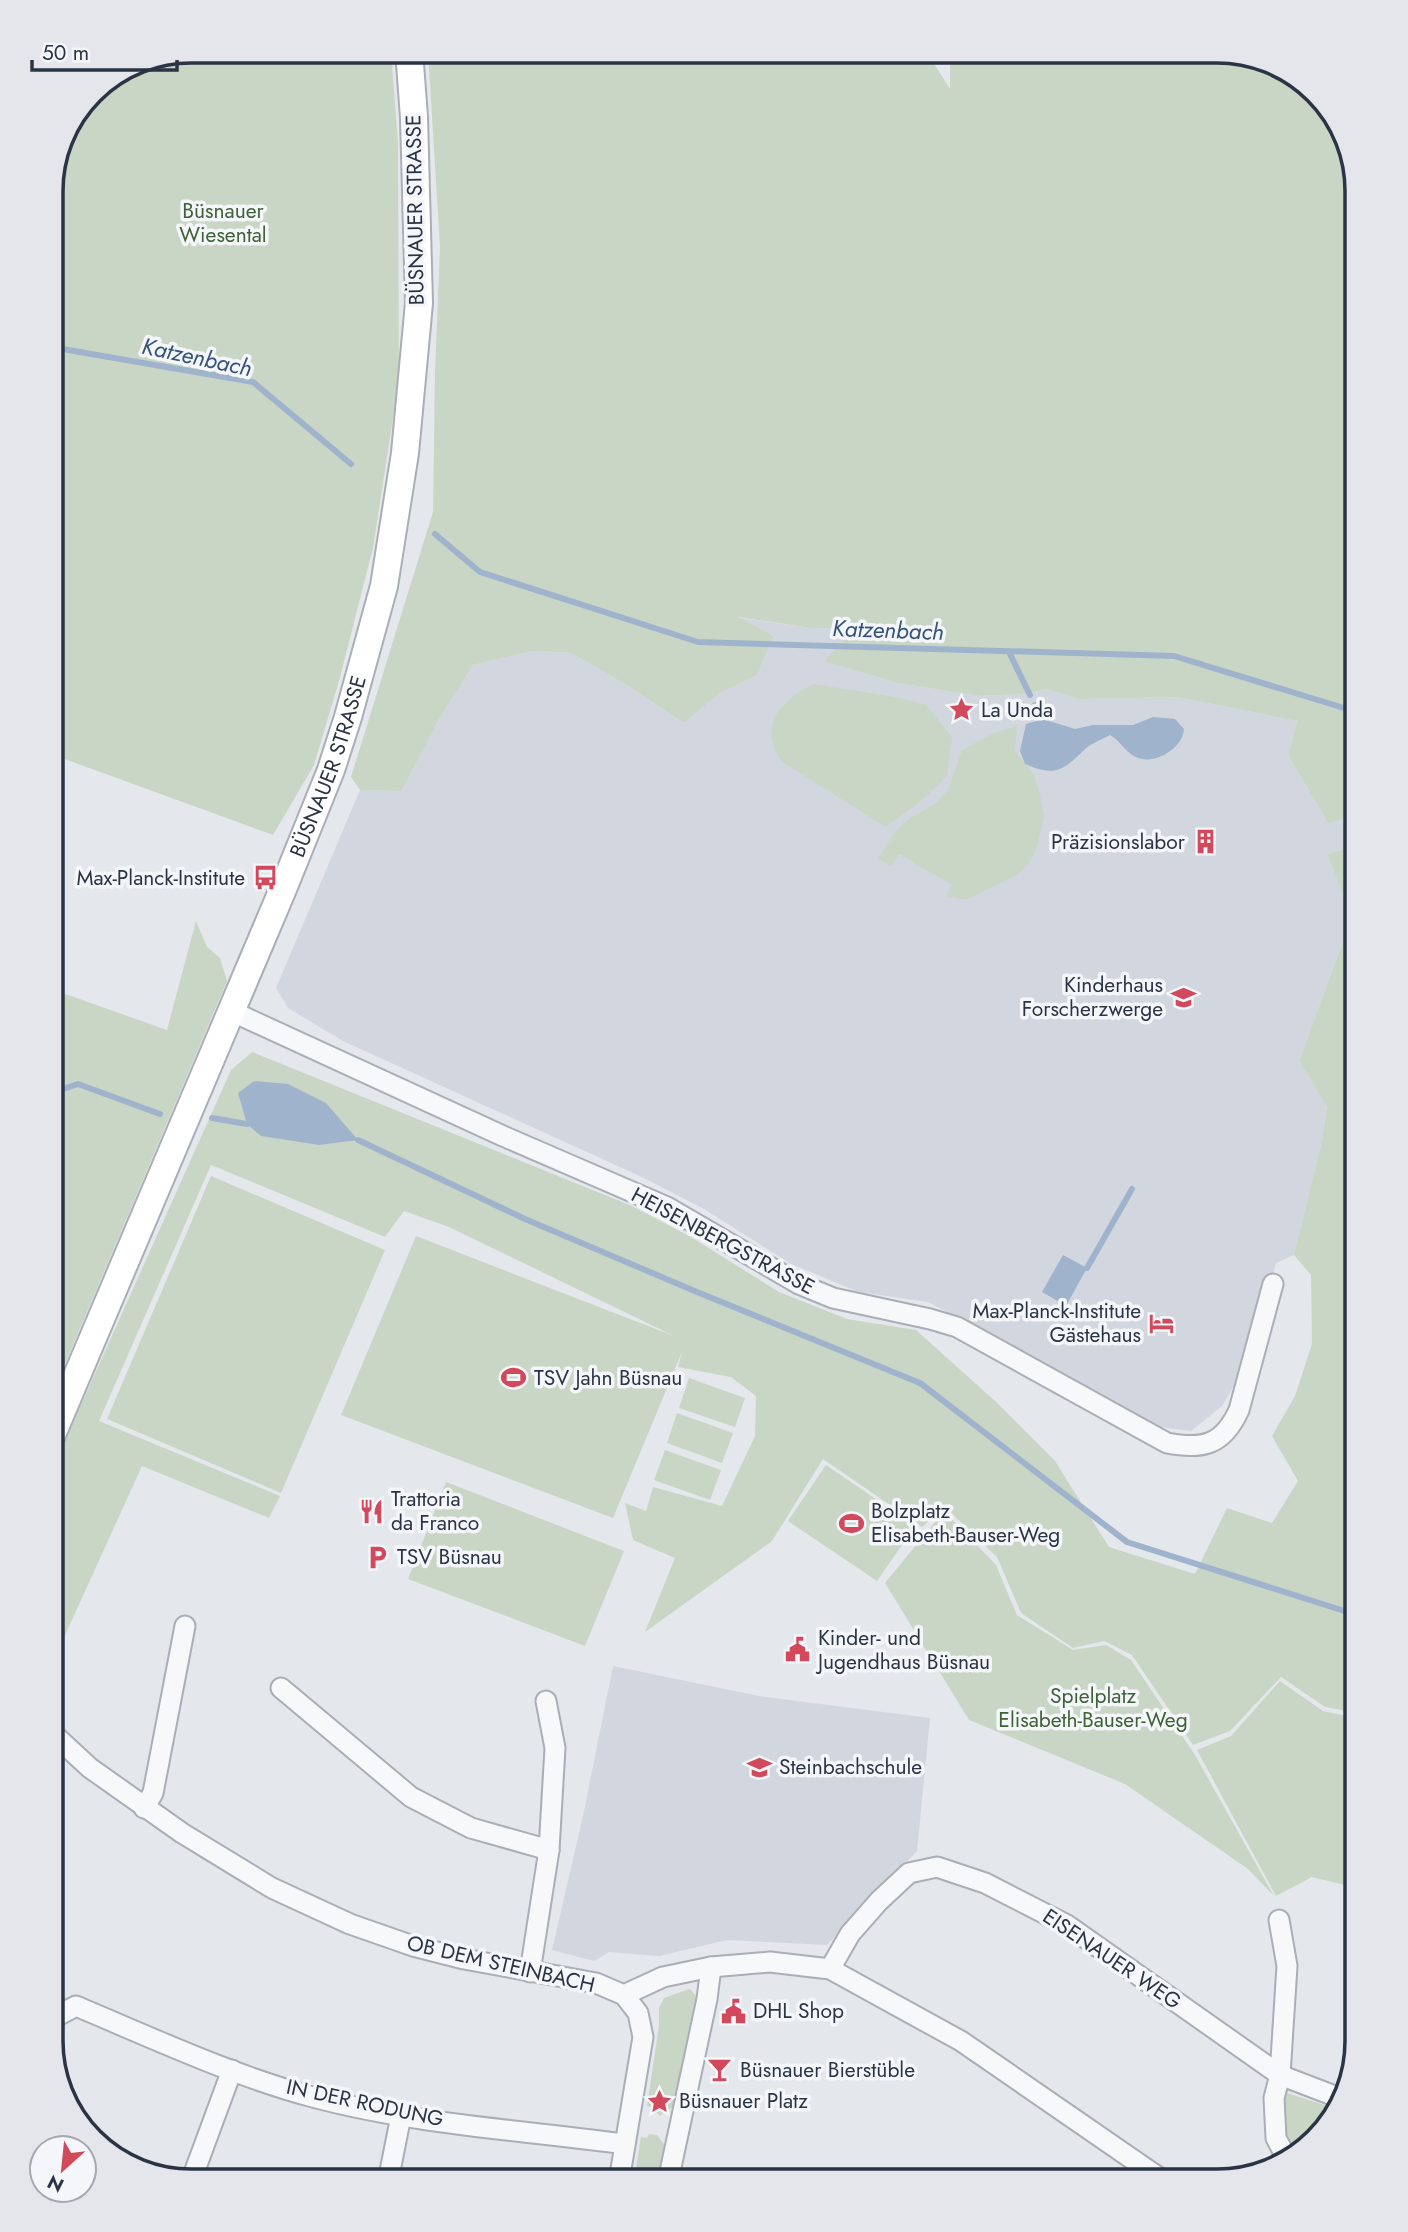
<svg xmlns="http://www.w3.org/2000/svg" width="1408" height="2232" font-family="Jost,sans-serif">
<rect width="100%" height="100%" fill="#e4e7ec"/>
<g fill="#d2d6de">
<polygon points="734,617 811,628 858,628 825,661 897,683 980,696 1026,694 1046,689 1080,699 1177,697 1299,721 1288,755 1328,823 1356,815 1349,848 1327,854 1352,917 1299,1061 1327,1105 1322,1140 1294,1255 1276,1263 1262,1315 1245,1367 1222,1406 1191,1431 1160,1427 1093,1396 1023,1353 928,1302 859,1292 791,1264 704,1209 644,1178 343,1041 288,1008 276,988 360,790 402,791 439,719 473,665 532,651 571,653 630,687 684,723 720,693 757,675 774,636"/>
<polygon points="613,1666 759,1696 930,1718 917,1851 827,1945 727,1940 659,1956 609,1952 594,1961 552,1950 583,1816"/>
</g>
<g fill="#c9d6c5">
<polygon points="191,51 391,51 398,143 399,379 373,548 339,681 314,765 273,835 51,754 51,182 65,129 92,92 138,61"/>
<polygon points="428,51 926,51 950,89 950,65 942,51 1226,51 1295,75 1343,129 1357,191 1357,1713 1325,1707 1281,1677 1230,1731 1193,1745 1132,1655 1104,1641 1073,1648 1021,1613 997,1557 945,1507 922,1527 823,1459 772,1541 645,1632 675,1558 633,1540 625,1503 646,1511 653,1487 722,1506 755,1436 756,1396 731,1377 678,1367 682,1352 613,1518 341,1415 416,1236 674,1336 449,1227 404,1211 385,1237 211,1165 99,1421 280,1496 269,1518 142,1466 51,1666 51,1472 231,1070 252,1052 632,1206 691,1237 779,1292 847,1319 916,1330 995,1401 1055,1461 1109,1547 1195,1574 1227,1508 1272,1523 1298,1481 1272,1436 1295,1396 1312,1344 1311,1275 1294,1255 1322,1140 1327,1106 1299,1061 1352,917 1327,854 1349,848 1356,816 1328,823 1288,755 1298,721 1177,697 1080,699 1046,689 1026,694 980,696 897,683 824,661 857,628 811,628 738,617 774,636 757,675 720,693 684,723 630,687 571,653 532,651 473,665 439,719 402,791 360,790 351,777 433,512 435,374 440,247"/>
<path d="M 813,684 L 901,698 L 926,705 L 952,737 L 947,776 L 921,801 L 886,827 L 781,761 C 758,723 779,703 813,684 Z"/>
<polygon points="1017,726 1015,751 1034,775 1040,795 1044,817 1036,850 1028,865 1017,875 966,900 946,896 952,885 899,854 891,866 878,858 895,832 907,820 936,803 948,790 962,750 994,733"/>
<polygon points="196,921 207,947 220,958 227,981 51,1397 51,989 167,1030"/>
<polygon points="211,1176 385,1250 281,1493 107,1419"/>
<polygon points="689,1378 745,1398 735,1427 679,1408"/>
<polygon points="677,1413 733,1433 722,1463 667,1443"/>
<polygon points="665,1450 721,1470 710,1500 654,1480"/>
<polygon points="826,1465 915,1526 877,1581 788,1521"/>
<polygon points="446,1482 624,1551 585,1646 408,1579"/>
<polygon points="944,1511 996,1565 1017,1615 1073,1650 1106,1645 1131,1660 1195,1755 1274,1896 1248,1869 1125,1784 969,1720 885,1583"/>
<polygon points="1280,1681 1323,1711 1357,1718 1357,1888 1312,1877 1276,1896 1197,1750 1231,1736"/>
<polygon points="690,1989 697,1997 697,2004 688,2038 684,2079 675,2107 666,2110 660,2116 651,2107 647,2106 659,2026 659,2008 664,1998"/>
<polygon points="1284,2092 1337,2109 1334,2118 1293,2154 1286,2138"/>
<polygon points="649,2134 657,2135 665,2146 657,2181 634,2181 641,2137 647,2138"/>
</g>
<g fill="#9fb4cc">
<path d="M 1153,717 L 1175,719 L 1184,729 C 1183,750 1149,769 1131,754 C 1123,748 1119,740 1110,735 C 1103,739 1092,743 1085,749 C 1063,771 1055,777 1025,764 L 1020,751 L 1026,724 L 1043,719 L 1075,729 L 1093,725 L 1133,725 Z"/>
<polygon points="254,1081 288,1084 326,1103 358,1140 319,1145 261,1136 247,1124 238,1093"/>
<polygon points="1063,1255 1087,1268 1066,1306 1042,1292"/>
</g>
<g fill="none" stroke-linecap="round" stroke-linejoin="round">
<g stroke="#9fb4cc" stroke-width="6">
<polyline points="51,347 253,382 351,464"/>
<polyline points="435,534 480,572 698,642 1174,656 1357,712"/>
<polyline points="1009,652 1030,695"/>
<polyline points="1035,705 1040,720"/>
<polyline points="51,1093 78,1084 160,1114"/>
<polyline points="212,1118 247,1124"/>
<polyline points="358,1140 525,1219 697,1292 920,1383 1127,1542 1357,1615"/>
<polyline points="1087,1268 1132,1189"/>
</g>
<defs>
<g id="street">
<path d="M 231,1011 L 503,1136 L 667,1207 L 799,1284 L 833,1298 L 930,1319 L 957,1327 L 1167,1443 C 1203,1450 1223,1445 1239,1410 L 1273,1284"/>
<polyline points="281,1688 411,1797 471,1828 549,1850"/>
<polyline points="51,1732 90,1768 182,1833 272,1888 350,1924 413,1946 464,1959 596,1983 624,1995 638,2013 643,2037 619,2181"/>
<polyline points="144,1808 153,1793 185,1626"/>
<polyline points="1279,1920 1287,1966 1280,2075 1274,2098 1276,2138 1287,2159"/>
<polyline points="830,1969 850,1934 879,1901 909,1873 937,1867 985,1883 1067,1925 1280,2075 1340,2098"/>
<polyline points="530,1972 549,1850 555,1748 546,1701"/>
<polyline points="624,1995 663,1977 711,1967 770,1962 830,1969 961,2041 1164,2181"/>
<path d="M 51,2026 L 57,2016 L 76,2006 C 152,2038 229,2074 309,2096 C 412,2124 520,2130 625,2144"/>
<polyline points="191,2181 232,2070"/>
<polyline points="388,2181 401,2116"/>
<polyline points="668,2181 707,1999 711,1967"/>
</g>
<g id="secondary">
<path id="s1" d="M 51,1437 L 283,889 L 331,770 L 348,717 L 384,586 L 405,453 L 419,303 L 414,117 L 409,51"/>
</g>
</defs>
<use href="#street" stroke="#a9aeb7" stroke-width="23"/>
<use href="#secondary" stroke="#a9aeb7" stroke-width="30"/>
<use href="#street" stroke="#f7f8fa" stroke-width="19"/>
<use href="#secondary" stroke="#fff" stroke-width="26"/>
</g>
<defs>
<symbol id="sight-bare" viewBox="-9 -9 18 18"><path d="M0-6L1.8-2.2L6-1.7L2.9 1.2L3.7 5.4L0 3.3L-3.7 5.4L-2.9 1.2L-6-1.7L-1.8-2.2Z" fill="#d1495b" stroke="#f4f6f9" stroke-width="2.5" paint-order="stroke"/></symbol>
<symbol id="building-bare" viewBox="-9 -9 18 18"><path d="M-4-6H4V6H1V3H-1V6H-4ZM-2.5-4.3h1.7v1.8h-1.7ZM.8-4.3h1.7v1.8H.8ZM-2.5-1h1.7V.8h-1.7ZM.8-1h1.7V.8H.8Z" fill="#d1495b" stroke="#f4f6f9" stroke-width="2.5" paint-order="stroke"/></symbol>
<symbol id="bus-bare" viewBox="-9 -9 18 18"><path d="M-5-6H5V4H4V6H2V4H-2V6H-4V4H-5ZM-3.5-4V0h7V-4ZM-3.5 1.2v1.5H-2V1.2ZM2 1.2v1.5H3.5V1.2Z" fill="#d1495b" stroke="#f4f6f9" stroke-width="2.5" paint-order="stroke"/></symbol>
<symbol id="school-bare" viewBox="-9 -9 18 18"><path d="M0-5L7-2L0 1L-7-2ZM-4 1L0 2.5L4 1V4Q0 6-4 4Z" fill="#d1495b" stroke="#f4f6f9" stroke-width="2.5" paint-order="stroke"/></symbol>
<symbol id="hotel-bare" viewBox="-9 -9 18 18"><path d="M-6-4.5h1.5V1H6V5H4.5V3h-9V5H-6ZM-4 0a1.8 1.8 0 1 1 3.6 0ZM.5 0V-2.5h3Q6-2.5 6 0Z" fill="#d1495b" stroke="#f4f6f9" stroke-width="2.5" paint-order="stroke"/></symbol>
<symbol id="stadium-bare" viewBox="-9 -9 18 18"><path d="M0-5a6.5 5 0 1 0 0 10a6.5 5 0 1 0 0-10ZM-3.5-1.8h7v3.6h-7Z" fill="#d1495b" stroke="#f4f6f9" stroke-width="2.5" paint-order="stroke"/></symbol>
<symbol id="restaurant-bare" viewBox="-9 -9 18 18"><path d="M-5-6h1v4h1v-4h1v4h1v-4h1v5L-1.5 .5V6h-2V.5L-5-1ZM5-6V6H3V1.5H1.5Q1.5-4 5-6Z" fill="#d1495b" stroke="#f4f6f9" stroke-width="2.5" paint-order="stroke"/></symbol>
<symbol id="parking-bare" viewBox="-9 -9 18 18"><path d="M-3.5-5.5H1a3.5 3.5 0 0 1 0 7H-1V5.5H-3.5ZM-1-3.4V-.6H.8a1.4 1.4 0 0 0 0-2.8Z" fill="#d1495b" stroke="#f4f6f9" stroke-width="2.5" paint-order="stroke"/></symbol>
<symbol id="civic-bare" viewBox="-9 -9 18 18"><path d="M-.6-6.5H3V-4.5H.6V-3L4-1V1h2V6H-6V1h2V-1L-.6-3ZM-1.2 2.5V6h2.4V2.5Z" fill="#d1495b" stroke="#f4f6f9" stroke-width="2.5" paint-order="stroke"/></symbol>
<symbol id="bar-bare" viewBox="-9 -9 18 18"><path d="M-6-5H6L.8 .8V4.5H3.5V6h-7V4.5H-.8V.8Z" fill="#d1495b" stroke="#f4f6f9" stroke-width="2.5" paint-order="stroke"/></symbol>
</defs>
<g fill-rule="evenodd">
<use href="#sight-bare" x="944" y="692" width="35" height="35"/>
<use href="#building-bare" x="1188" y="824" width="35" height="35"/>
<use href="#bus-bare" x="248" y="860" width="35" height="35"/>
<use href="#school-bare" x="1166" y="980" width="35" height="35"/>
<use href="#hotel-bare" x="1144" y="1306" width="35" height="35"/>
<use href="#stadium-bare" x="496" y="1360" width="35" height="35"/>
<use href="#restaurant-bare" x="354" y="1494" width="35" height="35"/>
<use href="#stadium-bare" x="834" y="1506" width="35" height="35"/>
<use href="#parking-bare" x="360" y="1540" width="35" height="35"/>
<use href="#civic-bare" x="780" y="1632" width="35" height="35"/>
<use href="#school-bare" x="742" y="1750" width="35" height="35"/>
<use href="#civic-bare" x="716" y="1994" width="35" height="35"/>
<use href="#bar-bare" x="702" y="2052" width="35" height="35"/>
<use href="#sight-bare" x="642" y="2084" width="35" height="35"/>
</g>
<g text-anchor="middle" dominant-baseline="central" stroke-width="7" stroke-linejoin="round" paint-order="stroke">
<g font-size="21" fill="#2b3445" stroke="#f4f6f9">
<text transform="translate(415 210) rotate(-91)">BÜSNAUER STRASSE</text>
<text stroke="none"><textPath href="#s1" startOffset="726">BÜSNAUER STRASSE</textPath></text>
<text transform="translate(723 1241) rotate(28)">HEISENBERGSTRASSE</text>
<text transform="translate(1112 1959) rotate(34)">EISENAUER WEG</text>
<text transform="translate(501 1964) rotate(13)">OB DEM STEINBACH</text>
<text transform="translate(365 2103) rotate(12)">IN DER RODUNG</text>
</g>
<g font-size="21" fill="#3f6138" stroke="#f4f6f9">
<text x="223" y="211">Büsnauer<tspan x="223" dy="24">Wiesental</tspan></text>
<text x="1093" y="1696">Spielplatz<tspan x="1093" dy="24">Elisabeth-Bauser-Weg</tspan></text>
</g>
<g font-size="21" fill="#2b3445" stroke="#f4f6f9" text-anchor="start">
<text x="981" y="710">La Unda</text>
<text x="1185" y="842" text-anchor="end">Präzisionslabor</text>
<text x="245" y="878" text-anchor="end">Max-Planck-Institute</text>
<text x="1163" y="985" text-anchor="end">Kinderhaus<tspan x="1163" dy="24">Forscherzwerge</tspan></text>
<text x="1141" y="1311" text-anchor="end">Max-Planck-Institute<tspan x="1141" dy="24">Gästehaus</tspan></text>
<text x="534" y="1378">TSV Jahn Büsnau</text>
<text x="391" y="1499">Trattoria<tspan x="391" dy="24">da Franco</tspan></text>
<text x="871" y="1511">Bolzplatz<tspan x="871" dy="24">Elisabeth-Bauser-Weg</tspan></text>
<text x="397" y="1557">TSV Büsnau</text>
<text x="818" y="1638">Kinder- und<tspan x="818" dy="24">Jugendhaus Büsnau</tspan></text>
<text x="779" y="1767">Steinbachschule</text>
<text x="753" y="2011">DHL Shop</text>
<text x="740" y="2070">Büsnauer Bierstüble</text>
<text x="679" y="2101">Büsnauer Platz</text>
</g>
<g font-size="23" font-style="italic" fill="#34527a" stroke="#f4f6f9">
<text transform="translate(197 357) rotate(12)">Katzenbach</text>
<text transform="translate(888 630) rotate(2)">Katzenbach</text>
</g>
</g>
<path d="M0 0H1408V2232H0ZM191 63H1217A128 128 0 0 1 1345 191V2041A128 128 0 0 1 1217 2169H191A128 128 0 0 1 63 2041V191A128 128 0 0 1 191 63Z" fill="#e4e6eb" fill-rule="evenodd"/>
<path fill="none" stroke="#2b3445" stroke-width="3.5" d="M191 63H1217A128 128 0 0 1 1345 191V2041A128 128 0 0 1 1217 2169H191A128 128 0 0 1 63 2041V191A128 128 0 0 1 191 63Z"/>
<g transform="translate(63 2169) rotate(207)"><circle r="33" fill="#f4f6f9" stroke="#a4a8b1" stroke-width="2"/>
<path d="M0-5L12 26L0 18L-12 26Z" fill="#d1495b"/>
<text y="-10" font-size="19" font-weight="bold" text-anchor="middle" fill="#2b3445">N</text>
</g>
<path d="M32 60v10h145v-10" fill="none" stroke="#2b3445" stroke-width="3.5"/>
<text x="42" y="60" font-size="21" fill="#2b3445" stroke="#f4f6f9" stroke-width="5" paint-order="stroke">50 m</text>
</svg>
